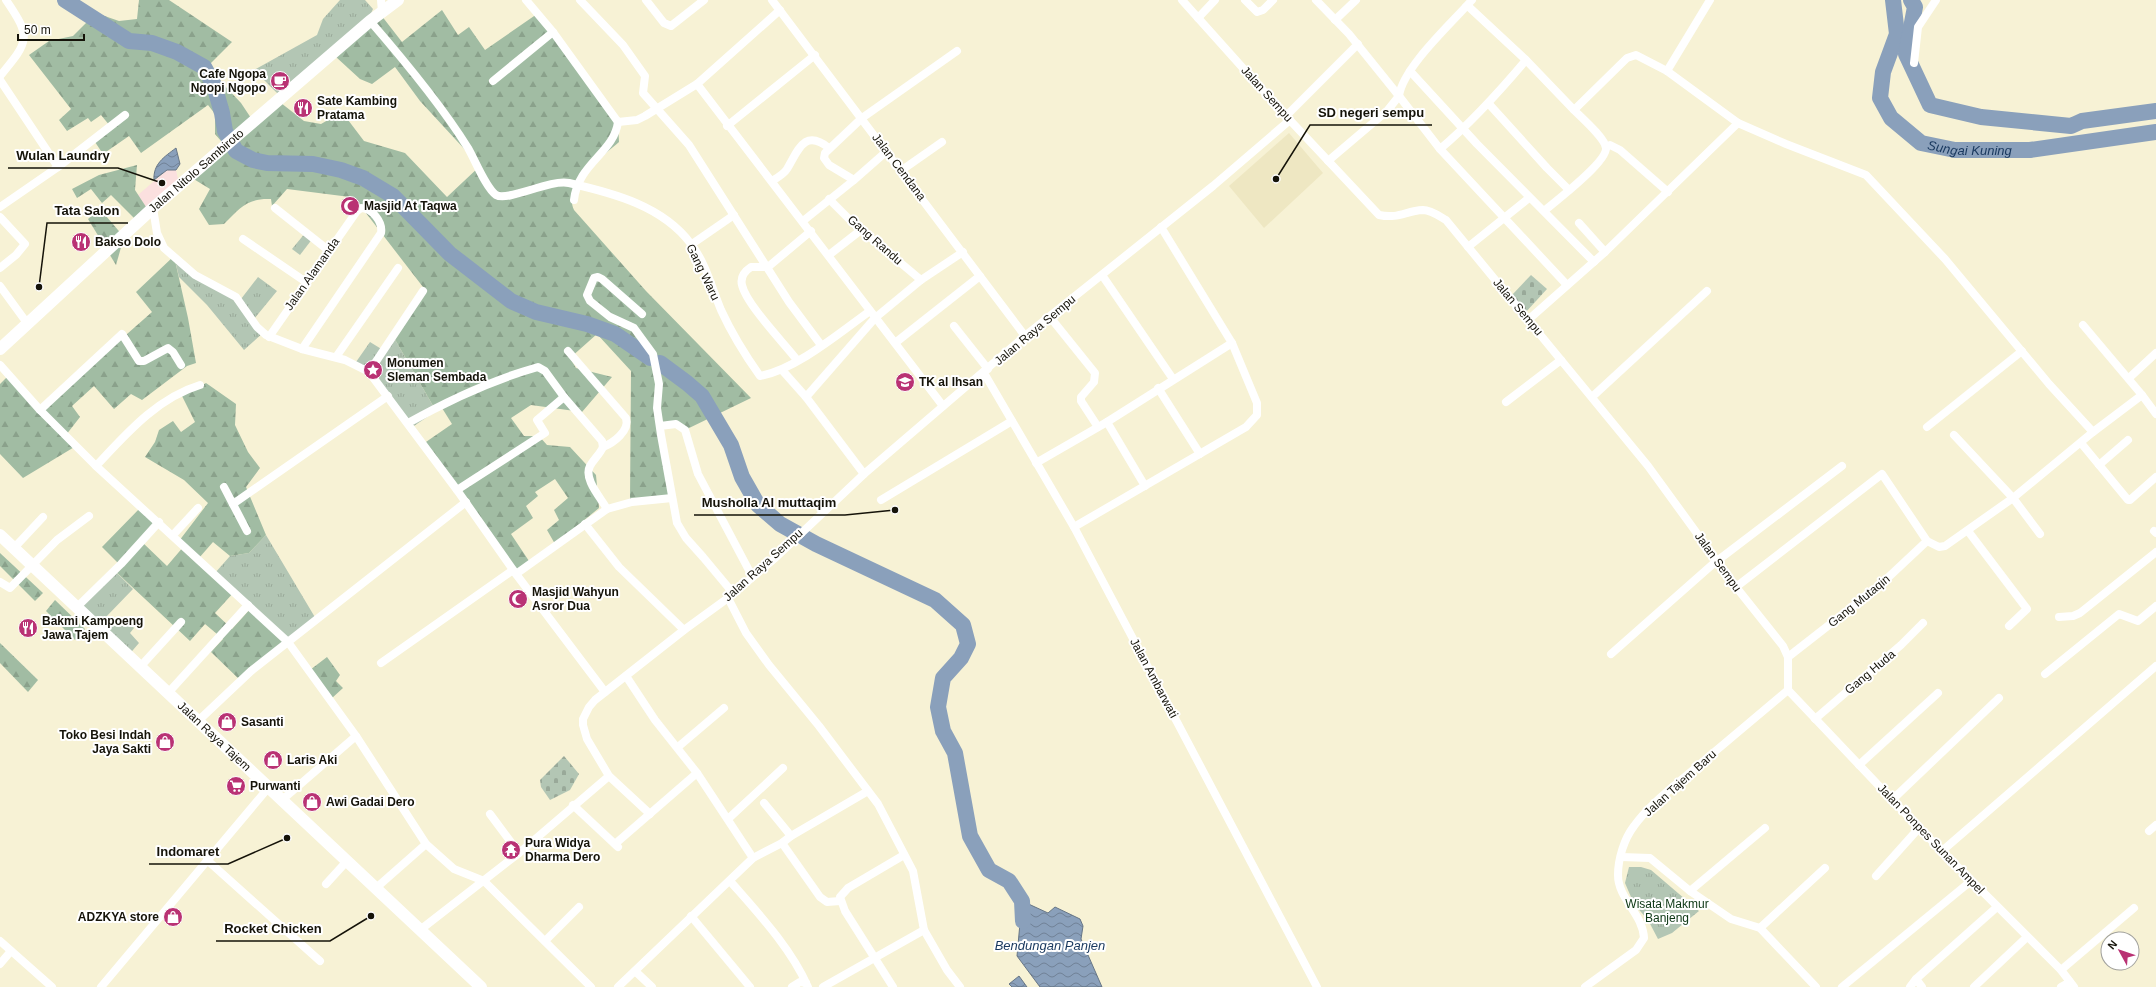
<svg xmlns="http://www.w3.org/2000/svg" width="2156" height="987" font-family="Arial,sans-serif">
<defs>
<pattern id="grass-tufts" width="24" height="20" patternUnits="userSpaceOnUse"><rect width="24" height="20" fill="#b3c6b4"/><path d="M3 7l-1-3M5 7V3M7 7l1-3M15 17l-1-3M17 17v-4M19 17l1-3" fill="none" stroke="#99a999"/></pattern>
<pattern id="forest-firs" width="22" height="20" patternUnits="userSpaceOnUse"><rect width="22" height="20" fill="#a1bca3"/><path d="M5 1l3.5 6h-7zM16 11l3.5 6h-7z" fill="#8aa18b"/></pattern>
<pattern id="cemetery-stones" width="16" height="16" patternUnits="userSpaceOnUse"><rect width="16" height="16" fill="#b3c6b4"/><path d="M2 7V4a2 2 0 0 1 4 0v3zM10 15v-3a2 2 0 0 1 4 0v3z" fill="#99a999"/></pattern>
<pattern id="water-waves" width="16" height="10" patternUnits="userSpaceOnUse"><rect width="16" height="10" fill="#8aa0bb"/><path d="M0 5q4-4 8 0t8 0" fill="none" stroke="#708196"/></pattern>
</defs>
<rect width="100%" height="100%" fill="#f7f2d5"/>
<polygon fill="#fbe0df" points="167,170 176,170 180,188 150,213 138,195"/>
<polygon fill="#eee7c2" points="1289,133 1323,173 1264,228 1229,186"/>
<g fill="url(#grass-tufts)">
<polygon points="340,0 365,0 373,9 368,20 281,97 254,70 317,35 323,19"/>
<polygon points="306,232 313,238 300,255 292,249"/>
<polygon points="174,256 192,271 241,299 258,277 277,291 254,319 264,332 244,350 207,305 179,277"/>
<polygon points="393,336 436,411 411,428 356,362 370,342 383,350"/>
<polygon points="266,535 316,619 289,642 215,573 230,556 249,553"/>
<polygon points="114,570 133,589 105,618 115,626 124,617 134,628 130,633 139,643 127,657 77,609"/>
<polygon points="1629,867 1641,867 1651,870 1699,911 1672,933 1658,939 1648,920 1634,904 1625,883"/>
</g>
<g fill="url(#forest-firs)">
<path d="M 139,0 L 169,0 L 232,42 L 207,67 L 241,103 L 255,124 L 281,103 L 304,121 L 321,124 L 342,112 L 364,141 L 405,153 L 447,197 L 480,166 L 420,101 L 395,67 L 372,84 L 360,79 L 336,57 L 381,15 L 402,42 L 442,10 L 458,35 L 469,27 L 485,50 L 537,14 L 618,122 L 619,142 C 601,158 562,184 574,210 L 646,291 L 751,398 L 685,430 L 675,423 L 658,426 L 669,497 L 630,501 L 631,371 L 597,334 L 570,358 L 576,368 L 612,377 L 582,412 L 531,405 L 511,418 L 524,436 L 539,436 L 547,445 L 570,447 L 596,475 L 599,508 L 555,544 L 547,530 L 559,520 L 554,510 L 568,498 L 555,479 L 535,492 L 538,496 L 526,506 L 533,518 L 511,534 L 529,561 L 515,571 L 423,444 L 452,424 L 442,408 L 436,411 L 393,336 L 423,287 L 359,204 L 350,197 L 287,189 L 272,206 L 271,199 C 247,198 240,208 224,224 L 209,225 L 199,209 L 210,189 L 192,178 L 227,148 L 215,134 L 215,114 L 208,105 L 141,153 L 129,136 L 103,154 L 93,139 L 110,126 L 101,115 L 91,122 L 88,118 L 67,131 L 59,120 L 71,109 L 29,55 L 49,41 L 73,36 L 96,13 L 119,21 L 137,19 Z"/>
<polygon points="137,165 135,190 150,213 139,223 111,195 102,203 91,189 77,198 72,189 99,175"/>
<polygon points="100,209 124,237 116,265 88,219"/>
<polygon points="174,256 188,318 196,363 187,366 142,400 131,394 114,409 94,386 72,406 80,417 66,435 76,446 23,478 0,454 0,384 10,374 42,409 152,312 136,292"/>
<polygon points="206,383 236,404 235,425 248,452 260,468 246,487 266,535 249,553 230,556 213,542 199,558 235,591 215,613 232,629 252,607 289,642 241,681 211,652 223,639 205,624 190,641 114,570 119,564 102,547 141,507 159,523 142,542 167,566 184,546 179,541 208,503 184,480 145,457 155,442 159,430 173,421 181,432 195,422 182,396"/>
<polygon points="0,553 43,593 35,601 0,566"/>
<polygon points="55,600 85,629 75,640 46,611"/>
<polygon points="0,643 38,680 28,692 0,663"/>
<polygon points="327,657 340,675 336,681 343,688 331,699 310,670"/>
</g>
<g fill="url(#cemetery-stones)">
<polygon points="1531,275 1547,289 1525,313 1512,295"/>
<polygon points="564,756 579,774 570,790 550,800 541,787 540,780"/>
</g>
<g fill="url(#water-waves)" stroke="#677686">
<path d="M 176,148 L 180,164 L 176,170 L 167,170 L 154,180 C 153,164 164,157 176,148 Z"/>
<polygon points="1022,901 1048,913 1055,907 1080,919 1083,926 1081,939 1102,987 1040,987 1017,956"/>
<polygon points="1019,976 1027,987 1012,987 1009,984"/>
</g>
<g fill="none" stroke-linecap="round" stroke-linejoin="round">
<g stroke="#8aa0bb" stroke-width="16">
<polyline points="65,0 129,41 152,43 177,52 204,67 214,85 222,113 225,131 236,151 253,160 267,163 313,164 341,170 363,178 393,196 450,254 511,301 536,312 587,324 615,334 650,358"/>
<path id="s1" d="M 1893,0 L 1897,34 L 1883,72 L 1880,98 L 1891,118 L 1921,143 L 1955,150 L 2030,150 L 2156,132"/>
<polyline points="1911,0 1915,7 1906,54 1930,105 1981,117 2071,126 2082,121 2156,111"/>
<polyline points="660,363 687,383 702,396 731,445 742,477 758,505 780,524 816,544 935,600 963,625 968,644 961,658 943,678 938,707 943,731 955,753 970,836 989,870 1009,881 1022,901 1023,921"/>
</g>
<g stroke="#fff" stroke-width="8">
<polyline points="381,0 382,12"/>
<polyline points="526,0 553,32 618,122 637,120 645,116 697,84 780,10"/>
<polyline points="580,0 623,45 645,76 643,93 689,145 789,302 821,345"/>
<polyline points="646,0 664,23 671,26 704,0"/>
<polyline points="772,0 1025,336"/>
<path d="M 1182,0 L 1286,116 L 1379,215 C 1399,219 1405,211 1423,210 C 1431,210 1439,216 1446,220 L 1648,466 L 1736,587 L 1783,646 L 1788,657 L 1788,690"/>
<polyline points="1245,0 1257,12 1263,10 1273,0"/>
<polyline points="1316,0 1349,34 1399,96"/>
<polyline points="1466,7 1469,7 1526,60 1574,110 1627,58 1636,55 1667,71 1738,123 1786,144 1866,175 1945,259 2049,384 2093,432 2142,395 2156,414"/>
<polyline points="1198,18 1215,0"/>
<polyline points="1335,20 1356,0"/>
<path d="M 370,21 C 403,59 442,106 468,148 C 475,160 486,188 496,195 C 508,202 549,179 569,183 C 613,193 663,206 691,244 C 706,263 712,289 721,310 C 732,334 745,355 760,376 C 797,369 839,333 870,311"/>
<polyline points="1914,63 1918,27 1936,0"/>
<polyline points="1410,71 1477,144 1594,262"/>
<polyline points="1667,71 1710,0"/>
<path d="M 0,76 C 29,41 32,38 6,0"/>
<polyline points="0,80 58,167"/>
<polyline points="493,81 553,32"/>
<polyline points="697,84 943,406"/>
<path d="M 1399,96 C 1403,67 1452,23 1472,0"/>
<polyline points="1489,104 1547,168 1569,190"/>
<polyline points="1286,116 1358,44"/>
<polyline points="727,126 815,55"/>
<polyline points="1606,147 1610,145 1620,150 1668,192"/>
<path d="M 1440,149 C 1472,122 1499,92 1526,60"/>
<polyline points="1328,161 1387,111 1399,96 1440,149 1567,285"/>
<polyline points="902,170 942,142"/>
<polyline points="854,180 829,165 824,158 825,153 862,118 957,51"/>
<path d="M 772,181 C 777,178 784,174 787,169 C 798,151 804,128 829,148"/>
<polyline points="829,199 853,223 921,280"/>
<path d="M 574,200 C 578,163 614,153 618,122"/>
<polyline points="0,207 58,167 125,115"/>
<polyline points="153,208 157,233 164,248 195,275 236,297 257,327 266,335 302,349 345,360 369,372 457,490 516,574 605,692"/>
<polyline points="275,208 328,250"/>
<path d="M 1544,211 C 1556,201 1607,162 1606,148 C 1605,138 1582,118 1574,110"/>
<polyline points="0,217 25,244 16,255 0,268"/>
<polyline points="803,221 854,180 887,151"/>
<polyline points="1579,223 1605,252"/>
<polyline points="243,239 306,282"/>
<polyline points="692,244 734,215"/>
<polyline points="1468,247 1529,198"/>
<polyline points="829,255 861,230"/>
<polyline points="1102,275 1173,379"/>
<polyline points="0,286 27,323"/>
<polyline points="642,314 602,279 598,277 594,278 587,295 590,301 610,317 634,328 653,354 659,384 657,408 661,435 677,523 686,538 703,557 733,593"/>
<polyline points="1050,317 1095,373 1094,382 1081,397 1081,401 1098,427"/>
<polyline points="1528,320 1605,252 1738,123"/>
<polyline points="2083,325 2142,395"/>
<polyline points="954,326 988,369"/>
<path d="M 269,337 L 357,211 L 361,208 C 372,208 383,222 381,233 L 302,349"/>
<polyline points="895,343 980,276"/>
<path d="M 568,351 L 626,418 C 630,431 613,443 603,447"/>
<polyline points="336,357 398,268"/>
<path d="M 797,360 C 784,343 746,304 742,285 C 740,277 745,271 751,267 L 768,267 L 811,231"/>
<polyline points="0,365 40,410 96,466"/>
<polyline points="782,370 806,397 864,474"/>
<polyline points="369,372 423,291"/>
<polyline points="984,373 1074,527 1317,987"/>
<polyline points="2129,378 2156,353"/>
<path d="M 200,385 C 157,398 126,434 96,466 L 288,642 L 356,736 L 426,844 L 454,869 L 484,881 L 591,987"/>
<polyline points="1158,388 1200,454"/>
<polyline points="806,397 875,318 921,280 963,252"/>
<polyline points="1592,397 1707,291"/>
<polyline points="1506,402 1561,360"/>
<polyline points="40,410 122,334 139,361 144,361 168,348 173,352 181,365"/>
<polyline points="1107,422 1145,486"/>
<path d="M 408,423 C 449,400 492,380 538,367 L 545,371 L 564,397"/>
<polyline points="660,426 676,424 685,430 698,474 752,576"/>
<polyline points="1927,427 2022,351"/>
<polyline points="1954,435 2013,498 2040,534"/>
<polyline points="2081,443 2128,500 2130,500 2156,477"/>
<polyline points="1036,463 1107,422 1232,343"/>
<polyline points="2099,465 2128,440"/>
<polyline points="224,487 247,531"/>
<path d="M 457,490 L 545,433 L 537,420 L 564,397 L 602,441 L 603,447 C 600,454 594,459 590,466 C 583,479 601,498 607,509"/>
<polyline points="881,500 1012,421"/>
<polyline points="233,504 388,396"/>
<polyline points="585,524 619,567 684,630"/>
<polyline points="1074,527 1246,427 1257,415 1257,403 1232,343 1161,227"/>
<polyline points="1968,531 2027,609 2009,626"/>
<polyline points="2154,531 2156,533"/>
<polyline points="173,535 198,508"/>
<polyline points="14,548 43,517"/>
<polyline points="516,574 607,509 632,502 672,498"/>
<polyline points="0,582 10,588 57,540 89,516"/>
<polyline points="1736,587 1882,474 1927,541 1939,547 1945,546 2013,498 2093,432"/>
<polyline points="728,598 746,633 769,665 819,726 878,804 913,871 924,930 947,970 960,987"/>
<polyline points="77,607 121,564 159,522"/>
<polyline points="2059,617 2073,616 2080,613 2156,552"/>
<polyline points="1611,654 1713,564 1842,466"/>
<polyline points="1788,657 1879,586 1927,541"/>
<polyline points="381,663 513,570"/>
<polyline points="140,667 181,622"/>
<polyline points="2045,674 2119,614 2138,621 2156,606"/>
<polyline points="626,676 655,720 697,773 753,858"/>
<polyline points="1788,690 1919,828 2061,970 2074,987"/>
<polyline points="168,693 248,605"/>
<polyline points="1815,719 1901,645 1923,623"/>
<polyline points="198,721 251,671 466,502"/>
<polyline points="678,747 724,708"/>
<polyline points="1859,765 1938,693"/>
<polyline points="1893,799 1999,698"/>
<polyline points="282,800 356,736"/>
<polyline points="764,803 791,836"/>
<polyline points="573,805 618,847"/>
<polyline points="490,814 519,853"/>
<polyline points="650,814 609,776 587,739 583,725 583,719 589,707 595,700 684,630 728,598 774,559 864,474 1025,336 1213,186 1290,120"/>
<polyline points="728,819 783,768"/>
<polyline points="2149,831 2156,825"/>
<polyline points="782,843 820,897 827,902 840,901"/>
<polyline points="615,844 697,773"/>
<polyline points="1942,851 2156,666"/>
<polyline points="1621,857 1650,858 1690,891 1731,919 1760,928 1816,987"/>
<polyline points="207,860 320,961"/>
<polyline points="1876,876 1919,828"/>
<path d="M 730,881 C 758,913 791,948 808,987"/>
<polyline points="326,884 347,861"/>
<polyline points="376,888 426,844"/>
<polyline points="1690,891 1765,828"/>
<polyline points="691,916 750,987"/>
<polyline points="1760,928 1825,868"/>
<polyline points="420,930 519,853 609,776"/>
<polyline points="0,941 52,987"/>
<polyline points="545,941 579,907"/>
<polyline points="0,964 11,951"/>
<polyline points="2061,970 2134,908"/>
<polyline points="635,971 652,987"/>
<polyline points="101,987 269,787"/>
<polyline points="618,987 753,858 782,843 791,836 868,791"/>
<polyline points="792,987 800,982 806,983"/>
<polyline points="823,987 924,930"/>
<polyline points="893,987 845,911 840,897 848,888 904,855"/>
<path d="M 1585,987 L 1636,950 L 1644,938 C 1643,914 1618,899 1618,875 C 1618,859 1624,839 1634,826 C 1650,804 1672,788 1693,770 C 1725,743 1756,717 1788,690"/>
<polyline points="1842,987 1971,881"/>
<polyline points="1910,987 1916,979"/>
<polyline points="1922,987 1916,979 1997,907"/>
<polyline points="1974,987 2027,937"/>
<polyline points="2061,987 2070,982"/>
</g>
<g stroke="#fff" stroke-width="12">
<path id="s2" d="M 0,349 L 153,208 L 370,21 L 398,0"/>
<path id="s3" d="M 0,535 L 481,987"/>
</g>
</g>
<defs>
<symbol id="cafe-disc" viewBox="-11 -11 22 22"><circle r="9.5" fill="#b93274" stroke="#fff"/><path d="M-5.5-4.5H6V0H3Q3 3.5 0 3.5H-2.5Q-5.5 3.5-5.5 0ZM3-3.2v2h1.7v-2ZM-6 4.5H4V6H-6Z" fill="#fff"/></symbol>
<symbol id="restaurant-disc" viewBox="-11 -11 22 22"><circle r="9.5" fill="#b93274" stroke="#fff"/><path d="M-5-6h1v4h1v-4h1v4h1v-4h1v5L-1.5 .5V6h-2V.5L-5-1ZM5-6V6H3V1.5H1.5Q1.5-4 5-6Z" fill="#fff"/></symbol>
<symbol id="mosque-disc" viewBox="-11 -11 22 22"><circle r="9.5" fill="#b93274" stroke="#fff"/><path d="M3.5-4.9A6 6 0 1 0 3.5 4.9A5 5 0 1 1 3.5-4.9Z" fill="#fff"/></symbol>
<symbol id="sight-disc" viewBox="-11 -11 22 22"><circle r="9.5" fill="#b93274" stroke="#fff"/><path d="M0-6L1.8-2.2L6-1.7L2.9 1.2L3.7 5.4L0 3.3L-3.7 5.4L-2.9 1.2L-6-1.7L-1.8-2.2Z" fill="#fff"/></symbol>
<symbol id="school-disc" viewBox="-11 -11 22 22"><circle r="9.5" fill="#b93274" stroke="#fff"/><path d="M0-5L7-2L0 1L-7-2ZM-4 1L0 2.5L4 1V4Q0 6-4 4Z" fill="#fff"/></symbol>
<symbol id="shop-disc" viewBox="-11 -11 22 22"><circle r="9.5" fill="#b93274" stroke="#fff"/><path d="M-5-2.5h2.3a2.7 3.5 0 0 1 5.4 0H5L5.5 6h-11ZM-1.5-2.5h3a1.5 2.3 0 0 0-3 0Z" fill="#fff"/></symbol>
<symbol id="supermarket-disc" viewBox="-11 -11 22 22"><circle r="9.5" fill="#b93274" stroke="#fff"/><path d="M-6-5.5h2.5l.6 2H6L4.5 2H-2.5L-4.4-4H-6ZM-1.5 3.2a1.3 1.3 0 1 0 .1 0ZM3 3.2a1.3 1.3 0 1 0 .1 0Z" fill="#fff"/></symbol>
<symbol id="temple-disc" viewBox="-11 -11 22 22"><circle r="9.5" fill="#b93274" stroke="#fff"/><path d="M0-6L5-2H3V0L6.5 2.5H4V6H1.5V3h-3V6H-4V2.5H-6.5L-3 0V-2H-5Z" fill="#fff"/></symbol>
</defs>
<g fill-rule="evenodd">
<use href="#cafe-disc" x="269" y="70" width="22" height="22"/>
<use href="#restaurant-disc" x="292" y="97" width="22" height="22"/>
<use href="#mosque-disc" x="339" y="195" width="22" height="22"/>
<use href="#restaurant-disc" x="70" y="231" width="22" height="22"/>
<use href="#sight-disc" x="362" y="359" width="22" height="22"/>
<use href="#school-disc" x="894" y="371" width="22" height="22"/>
<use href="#mosque-disc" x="507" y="588" width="22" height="22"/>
<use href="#restaurant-disc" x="17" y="617" width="22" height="22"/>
<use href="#shop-disc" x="216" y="711" width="22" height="22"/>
<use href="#shop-disc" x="154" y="731" width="22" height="22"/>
<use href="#shop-disc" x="262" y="749" width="22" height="22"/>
<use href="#supermarket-disc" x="225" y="775" width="22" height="22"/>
<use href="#shop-disc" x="301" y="791" width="22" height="22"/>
<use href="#temple-disc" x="500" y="839" width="22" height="22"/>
<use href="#shop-disc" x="162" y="906" width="22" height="22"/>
</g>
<g text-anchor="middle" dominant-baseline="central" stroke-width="4" stroke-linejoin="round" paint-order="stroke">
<g font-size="12" font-weight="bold" fill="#151309" stroke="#fff" text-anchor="start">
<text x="266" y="74" text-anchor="end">Cafe Ngopa<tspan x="266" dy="14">Ngopi Ngopo</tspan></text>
<text x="317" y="101">Sate Kambing<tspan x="317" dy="14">Pratama</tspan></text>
<text x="364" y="206">Masjid At Taqwa</text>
<text x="95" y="242">Bakso Dolo</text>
<text x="387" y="363">Monumen<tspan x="387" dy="14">Sleman Sembada</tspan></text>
<text x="919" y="382">TK al Ihsan</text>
<text x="532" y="592">Masjid Wahyun<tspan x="532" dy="14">Asror Dua</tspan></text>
<text x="42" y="621">Bakmi Kampoeng<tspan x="42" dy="14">Jawa Tajem</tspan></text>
<text x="241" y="722">Sasanti</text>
<text x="151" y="735" text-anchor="end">Toko Besi Indah<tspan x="151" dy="14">Jaya Sakti</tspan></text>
<text x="287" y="760">Laris Aki</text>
<text x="250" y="786">Purwanti</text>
<text x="326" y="802">Awi Gadai Dero</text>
<text x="525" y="843">Pura Widya<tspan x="525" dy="14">Dharma Dero</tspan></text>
<text x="159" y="917" text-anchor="end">ADZKYA store</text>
</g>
<g font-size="12" fill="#151309" stroke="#fff">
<text transform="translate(1267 94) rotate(48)">Jalan Sempu</text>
<text transform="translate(899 167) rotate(53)">Jalan Cendana</text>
<text stroke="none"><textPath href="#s2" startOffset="265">Jalan Nitolo Sambiroto</textPath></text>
<text transform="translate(875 240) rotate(41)">Gang Randu</text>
<text transform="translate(703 272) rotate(64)">Gang Waru</text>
<text transform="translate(312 274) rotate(-55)">Jalan Alamanda</text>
<text transform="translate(1518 307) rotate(50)">Jalan Sempu</text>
<text transform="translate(1035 330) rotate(-40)">Jalan Raya Sempu</text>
<text transform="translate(1718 562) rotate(54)">Jalan Sempu</text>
<text transform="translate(763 565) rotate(-42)">Jalan Raya Sempu</text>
<text transform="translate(1859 601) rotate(-39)">Gang Mutaqin</text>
<text transform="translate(1870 672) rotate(-40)">Gang Huda</text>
<text transform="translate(1154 678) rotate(62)">Jalan Ambarwati</text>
<text stroke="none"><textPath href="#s3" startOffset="294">Jalan Raya Tajem</textPath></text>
<text transform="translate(1680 783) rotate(-42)">Jalan Tajem Baru</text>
<text transform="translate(1931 839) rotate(46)">Jalan Ponpes Sunan Ampel</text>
</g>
<g font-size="12" fill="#0b3613" stroke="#fff">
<text x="1667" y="904">Wisata Makmur<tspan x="1667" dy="14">Banjeng</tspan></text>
</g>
<g font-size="13" font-style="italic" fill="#19385e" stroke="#fff">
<text stroke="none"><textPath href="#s1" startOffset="212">Sungai Kuning</textPath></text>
<text x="1050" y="945">Bendungan Panjen</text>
</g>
</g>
<path fill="none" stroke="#151309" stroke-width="1.5" d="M1276 179L1310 125H1432M162 183L118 168H8M39 287L47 223H128M895 510L845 515H694M287 838L228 864H149M371 916L330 941H216"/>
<g fill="#151309" stroke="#fff" stroke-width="1.5">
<circle cx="1276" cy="179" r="4"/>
<circle cx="162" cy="183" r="4"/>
<circle cx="39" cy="287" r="4"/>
<circle cx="895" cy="510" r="4"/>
<circle cx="287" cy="838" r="4"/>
<circle cx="371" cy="916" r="4"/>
</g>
<g font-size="13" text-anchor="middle" font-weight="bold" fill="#151309" stroke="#fff" stroke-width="4" stroke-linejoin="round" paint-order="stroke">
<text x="1371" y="117">SD negeri sempu</text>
<text x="63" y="160">Wulan Laundry</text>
<text x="87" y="215">Tata Salon</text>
<text x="769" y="507">Musholla Al muttaqim</text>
<text x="188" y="856">Indomaret</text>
<text x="273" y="933">Rocket Chicken</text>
</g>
<g transform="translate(2120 951) rotate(310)"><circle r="19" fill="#ffffff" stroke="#a1a19d"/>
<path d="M0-3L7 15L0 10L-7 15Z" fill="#b93274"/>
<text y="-6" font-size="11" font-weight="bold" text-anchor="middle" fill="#151309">N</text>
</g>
<path d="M18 34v6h66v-6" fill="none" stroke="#151309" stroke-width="2"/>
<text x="24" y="34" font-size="12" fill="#151309" stroke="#ffffff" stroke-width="3" paint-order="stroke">50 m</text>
</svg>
